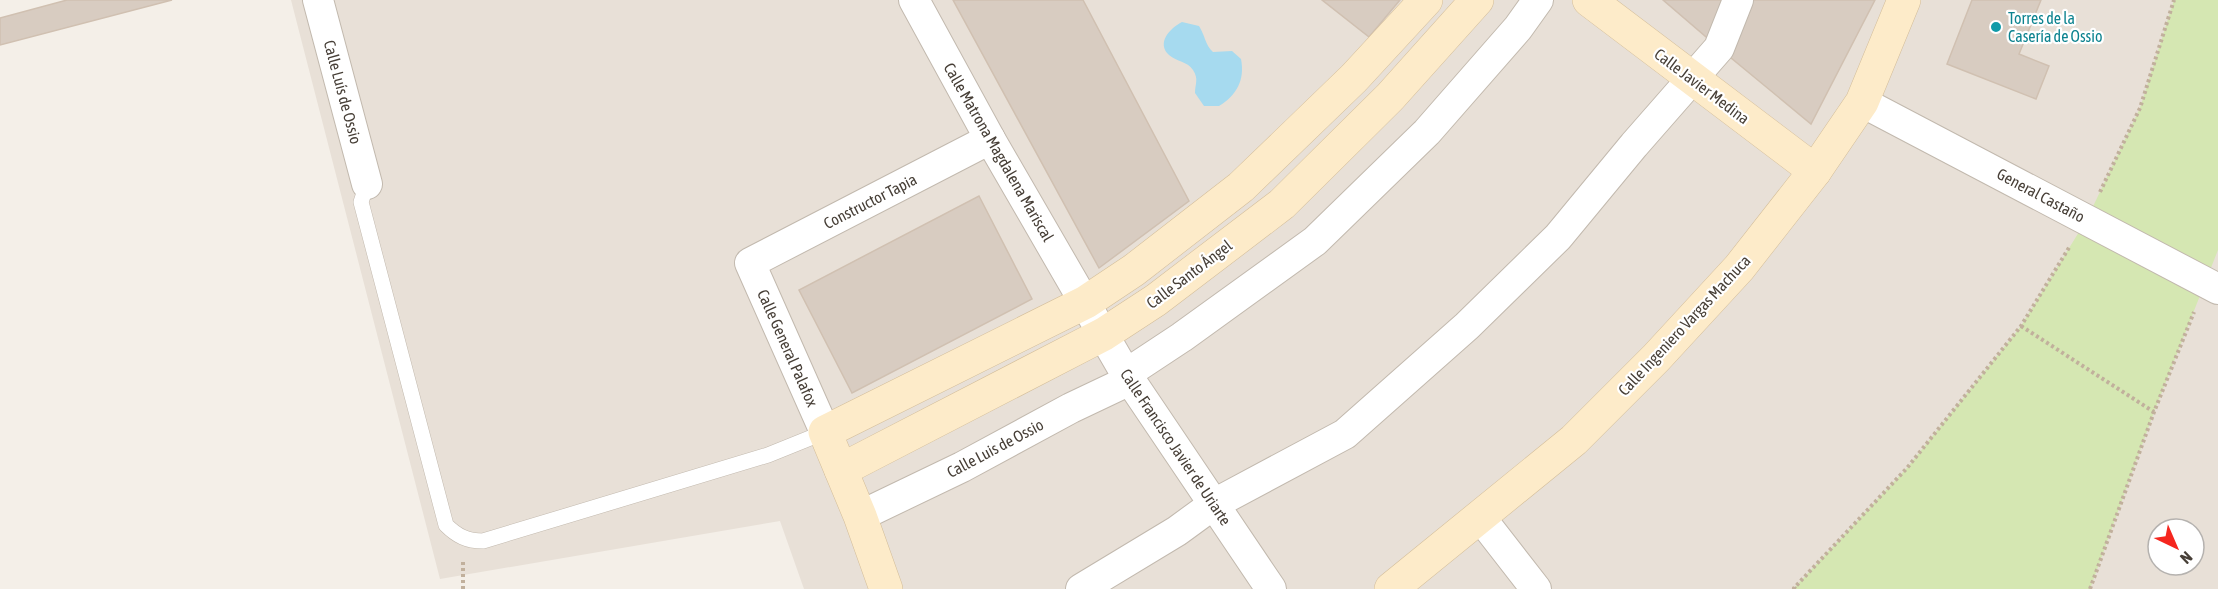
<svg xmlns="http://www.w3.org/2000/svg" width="2218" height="589" font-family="'Asap Condensed',sans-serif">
<rect width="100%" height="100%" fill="#f4efe8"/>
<path fill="#e8e0d7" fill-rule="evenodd" d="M 291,0 L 2218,0 L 2218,589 L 804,589 L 780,521 L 440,579 ZM 2158,529 L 2194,529 L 2194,565 L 2158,565 Z"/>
<polygon fill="#d5e7b2" points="2174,0 2218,0 2218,250 2154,412 2090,589 1796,589 1794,588 1907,468 2021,326 2087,219 2140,108"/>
<path fill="#a6daef" d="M 1182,22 L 1199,26 C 1205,35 1205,45 1213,52 L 1232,51 L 1241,59 C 1245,80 1237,95 1219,106 L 1204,106 L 1195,93 C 1195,84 1199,79 1193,70 C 1187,61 1177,62 1169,55 C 1156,43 1170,28 1182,22 Z"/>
<g fill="#d8ccc1" stroke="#d0c0b1" stroke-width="1.5">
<polygon points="67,0 172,0 0,45 0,18"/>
<polygon points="953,0 1083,0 1189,201 1099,268"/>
<polygon points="1322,0 1400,0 1369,37"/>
<polygon points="1663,0 1739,0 1719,48"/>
<polygon points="1739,0 1875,0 1811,124 1719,48"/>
<polygon points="1972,0 2041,0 2019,54 2049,66 2036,99 1947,64"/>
<polygon points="979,196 1032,299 852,393 799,290"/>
</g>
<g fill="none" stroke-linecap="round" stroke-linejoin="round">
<defs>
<path id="lane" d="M 367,184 L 361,202 L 446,525 C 457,536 467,541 483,541 L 768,455 L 825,432"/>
<g id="street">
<polyline points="318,0 367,184"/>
<polyline points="914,0 990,139 1126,374 1271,589"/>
<polyline points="1862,102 2218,289"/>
<polyline points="1126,374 1182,337 1315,241 1427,132 1518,28 1538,0"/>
<polyline points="825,432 750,263 990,139"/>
<polyline points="860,516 962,467 1071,408 1130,380"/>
<polyline points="1480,517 1536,589"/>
<polyline points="1081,589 1177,531 1214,504 1345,434 1467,326 1558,237 1634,145 1719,48 1738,0"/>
</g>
<g id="secondary">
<polyline points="1589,0 1815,171"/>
<polyline points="841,470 1104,334 1156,300 1282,204 1390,97 1477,0"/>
<polyline points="886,589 860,516 825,432 1086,302 1134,270 1241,187 1354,78 1426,0"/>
<polyline points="1391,589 1574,440 1656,358 1739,268 1815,171 1862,102 1904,0"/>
</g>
</defs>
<use href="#lane" stroke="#c2b9ae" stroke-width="16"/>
<use href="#street" stroke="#c2b9ae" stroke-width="32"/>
<use href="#secondary" stroke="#d3bd99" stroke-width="34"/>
<g stroke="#c1b09c" stroke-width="4" stroke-dasharray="3 3" stroke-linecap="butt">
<polyline points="2100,192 2140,108 2174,0"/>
<polyline points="2021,326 2154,412"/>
<polyline points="463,589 463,560"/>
<polyline points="1796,589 1794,588 1907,468 2021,326 2070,246"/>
<polyline points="2090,589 2154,412 2194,312"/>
</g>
<use href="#lane" stroke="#fff" stroke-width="15"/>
<use href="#street" stroke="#fff" stroke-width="30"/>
<use href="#secondary" stroke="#fdebc9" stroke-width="33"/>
</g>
<circle fill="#0f9aa8" stroke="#fff" stroke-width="2" cx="1996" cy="27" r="6"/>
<g text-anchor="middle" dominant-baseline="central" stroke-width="4.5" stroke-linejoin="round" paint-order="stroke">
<g font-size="16" fill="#0d838f" stroke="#fff" text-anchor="start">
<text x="2008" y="18">Torres de la<tspan x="2008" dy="18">Casería de Ossio</tspan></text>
</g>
<g font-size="16" fill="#473f37" stroke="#fff">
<text transform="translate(1702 86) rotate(37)">Calle Javier Medina</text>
<text transform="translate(343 92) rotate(75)">Calle Luís de Ossio</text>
<text transform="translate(999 152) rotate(60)">Calle Matrona Magdalena Mariscal</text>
<text transform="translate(2041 195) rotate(28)">General Castaño</text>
<text transform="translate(870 201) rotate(-27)">Constructor Tapia</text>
<text transform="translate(1189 274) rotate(-37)">Calle Santo Ángel</text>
<text transform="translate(1684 325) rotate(-47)">Calle Ingeniero Vargas Machuca</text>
<text transform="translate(788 348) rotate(66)">Calle General Palafox</text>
<text transform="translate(1176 447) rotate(56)">Calle Francisco Javier de Uriarte</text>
<text transform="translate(995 448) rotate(-28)">Calle Luis de Ossio</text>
</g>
</g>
<g transform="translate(2176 547) rotate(136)"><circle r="28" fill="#ffffff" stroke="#b5b2af" stroke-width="1.5"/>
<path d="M0-4.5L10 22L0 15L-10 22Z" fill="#f5261e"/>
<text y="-9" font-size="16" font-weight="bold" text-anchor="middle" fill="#473f37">N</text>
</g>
</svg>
